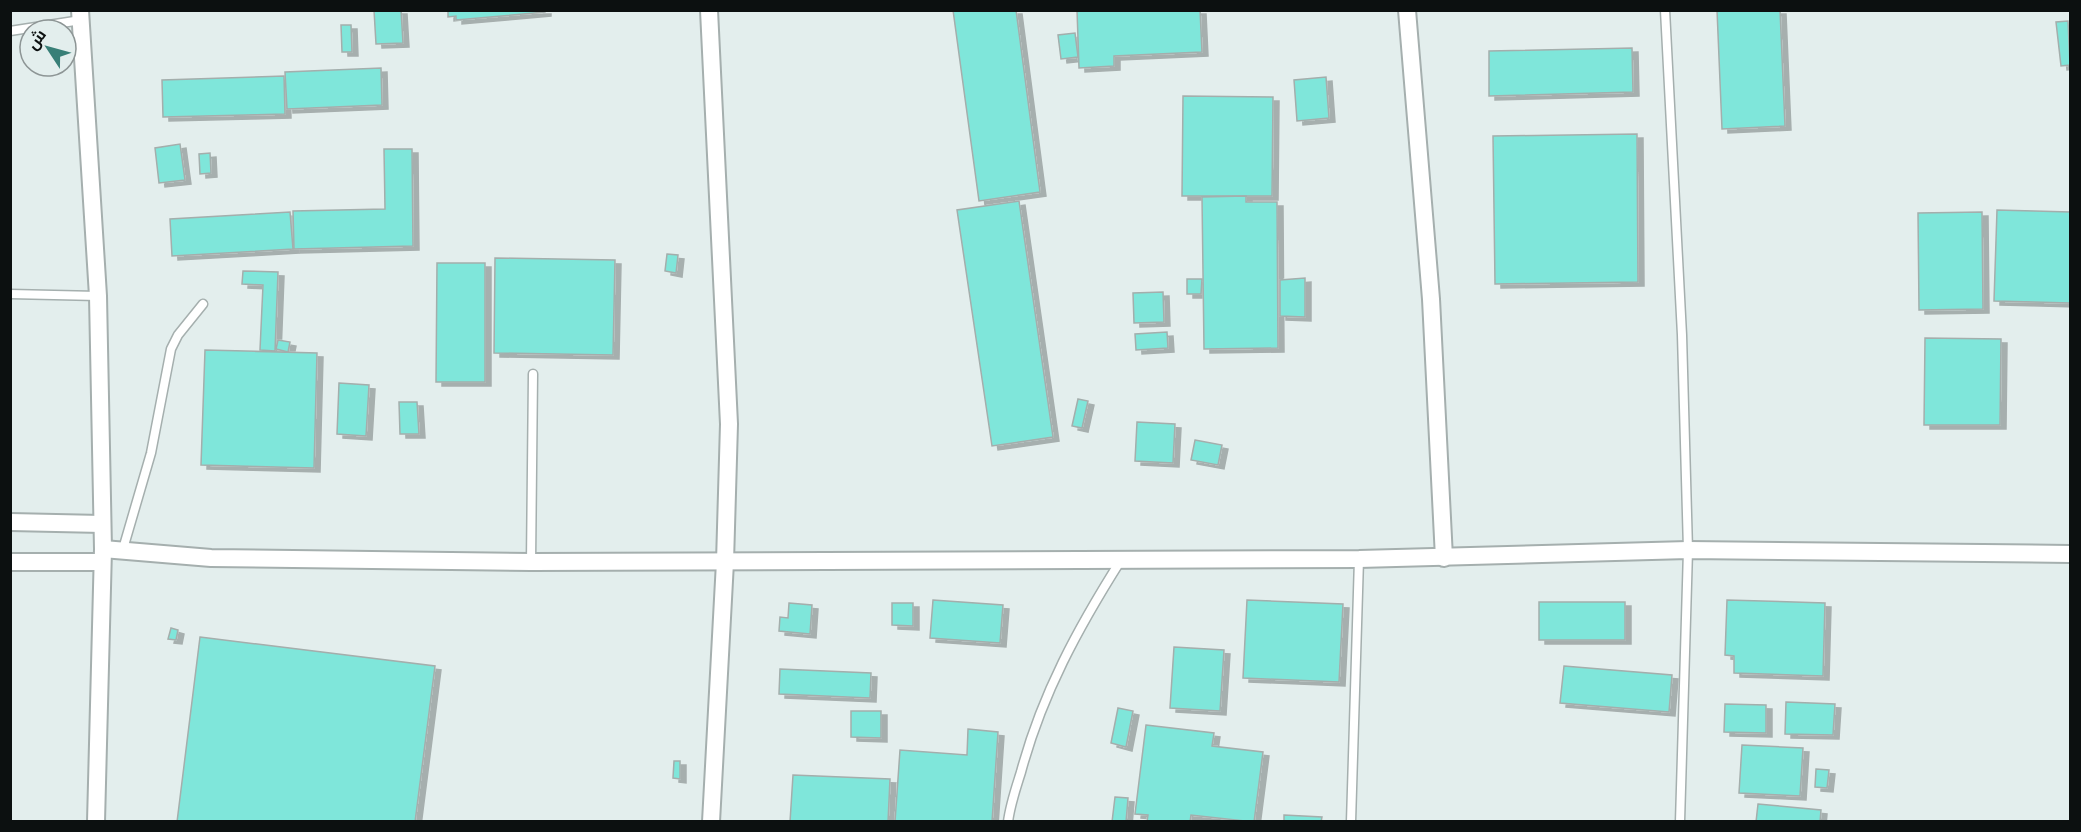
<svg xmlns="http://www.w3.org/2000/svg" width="2081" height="832" font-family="'Golos Text',Cairo,sans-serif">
<defs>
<filter id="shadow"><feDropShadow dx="6" dy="4" stdDeviation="0" flood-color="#0004"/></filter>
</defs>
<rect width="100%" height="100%" fill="#e3eeed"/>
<g fill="#7fe6da" stroke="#a4aeac" stroke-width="1.5" filter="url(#shadow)">
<polygon points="374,10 401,10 403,43 376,44"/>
<polygon points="448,10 545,10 545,12 456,20 456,16 448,17"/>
<polygon points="953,10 1016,10 1040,192 979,201"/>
<polygon points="1077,10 1200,10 1202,52 1114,56 1114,66 1079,68"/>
<polygon points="1717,10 1780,10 1785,126 1722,129"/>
<polygon points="2068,21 2070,65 2061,66 2056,22"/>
<polygon points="341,25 351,25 352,52 342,52"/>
<polygon points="1075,33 1078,57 1061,59 1058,35"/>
<polygon points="1632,48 1633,92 1489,96 1489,51"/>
<polygon points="381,68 382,105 287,109 285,72"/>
<polygon points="284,76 285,114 163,117 162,80"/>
<polygon points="1326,77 1329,118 1297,121 1294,80"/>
<polygon points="1183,96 1273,97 1272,196 1182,196"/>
<polygon points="1637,134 1638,282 1495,284 1493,136"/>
<polygon points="180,144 185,180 159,183 155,148"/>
<polygon points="384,149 412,149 413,246 294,249 293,211 385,209"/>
<polygon points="210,153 211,173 200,174 199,154"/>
<polygon points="1246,196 1246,202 1277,202 1278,348 1204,349 1202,197"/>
<polygon points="1019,201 1053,437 992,446 957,210"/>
<polygon points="1997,210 2070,212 2070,303 1994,301"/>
<polygon points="290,212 293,249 172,256 170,219"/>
<polygon points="1982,212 1983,309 1919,310 1918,213"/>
<polygon points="667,254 678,255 676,273 665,271"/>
<polygon points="495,258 615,260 613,355 494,353"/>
<polygon points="437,263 485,263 485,382 436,382"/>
<polygon points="243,271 278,272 275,351 260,350 263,285 242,284"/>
<polygon points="1305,278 1305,317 1280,316 1280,280"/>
<polygon points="1187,279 1202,279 1201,294 1187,294"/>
<polygon points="1163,292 1164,322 1134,323 1133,293"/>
<polygon points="1167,332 1168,348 1136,350 1135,334"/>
<polygon points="1925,338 2001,339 2000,425 1924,425"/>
<polygon points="278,340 290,342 288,352 276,349"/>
<polygon points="205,350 317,353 314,468 201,465"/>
<polygon points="339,383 369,385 366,436 337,434"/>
<polygon points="1078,399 1088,401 1082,428 1072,426"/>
<polygon points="399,402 417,402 419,434 400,434"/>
<polygon points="1137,422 1175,424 1173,463 1135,461"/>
<polygon points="1195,440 1222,445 1218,465 1191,460"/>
<polygon points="933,600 1003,605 1000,643 930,638"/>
<polygon points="1247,600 1343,604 1339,682 1243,678"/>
<polygon points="1727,600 1825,603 1823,676 1734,673 1734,656 1725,655"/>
<rect x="1539" y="602" width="86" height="38"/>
<polygon points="789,603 812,605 810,634 779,631 780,617 788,618"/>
<polygon points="892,603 913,603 913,626 892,625"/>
<polygon points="171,628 178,630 176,640 168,639"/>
<polygon points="200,637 435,666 415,822 177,822"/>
<polygon points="1174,647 1224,650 1220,711 1170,708"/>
<polygon points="1564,666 1672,675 1669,712 1560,703"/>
<polygon points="780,669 871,673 870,698 779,694"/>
<polygon points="1786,702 1835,704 1833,735 1785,734"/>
<polygon points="1725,704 1766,705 1766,733 1724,732"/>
<polygon points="1118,708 1133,711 1126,747 1111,743"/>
<polygon points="851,711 881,711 881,738 851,737"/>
<polygon points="1146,725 1214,733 1212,746 1263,752 1254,822 1191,815 1190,822 1147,822 1148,815 1135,814"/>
<polygon points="968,729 998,732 992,822 895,822 900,750 967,755"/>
<polygon points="1742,745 1803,748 1800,796 1739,793"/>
<polygon points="674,761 680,761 680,779 673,778"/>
<polygon points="1816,769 1829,770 1827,788 1815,787"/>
<polygon points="793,775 890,779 888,822 790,822"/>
<polygon points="1115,797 1128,798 1126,822 1112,822"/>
<polygon points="1758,804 1821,810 1820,822 1756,822"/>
<polygon points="1284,815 1322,817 1321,822 1284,822"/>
</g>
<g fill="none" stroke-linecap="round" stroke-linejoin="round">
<defs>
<g id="lane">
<polyline points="1665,10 1682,335 1688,550 1680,822"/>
<polyline points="10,31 81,20"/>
<polyline points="10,294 98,296"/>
<polyline points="123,549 151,453 171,349 178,335 203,304"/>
<polyline points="531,562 533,374"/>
<path d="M 1008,822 C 1010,805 1016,788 1021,772 C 1042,694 1078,628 1121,560"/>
<polyline points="1351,822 1359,559"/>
</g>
<g id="street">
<polyline points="80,10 98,296 103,549 96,822"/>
<polyline points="709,10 729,424 725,562 711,822"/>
<polyline points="1407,10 1431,299 1444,558"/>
<polyline points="10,522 102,524"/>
<polyline points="103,549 211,558 531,562 1359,559 1688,550 2070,554"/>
<polyline points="10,562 102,562"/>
</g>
</defs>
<use href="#lane" stroke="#a5afae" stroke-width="11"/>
<use href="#street" stroke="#a5afae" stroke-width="20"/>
<use href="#lane" stroke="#fff" stroke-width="8"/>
<use href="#street" stroke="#fff" stroke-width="16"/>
</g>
<rect width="2081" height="832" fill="none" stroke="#0c1010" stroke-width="24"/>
<g transform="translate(48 48) rotate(306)"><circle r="28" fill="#e3eeed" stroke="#8d9595" stroke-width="1.5"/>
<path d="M0-4.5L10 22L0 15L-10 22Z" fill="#387f77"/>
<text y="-9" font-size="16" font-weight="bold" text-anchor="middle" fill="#0c1010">ش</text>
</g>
</svg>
